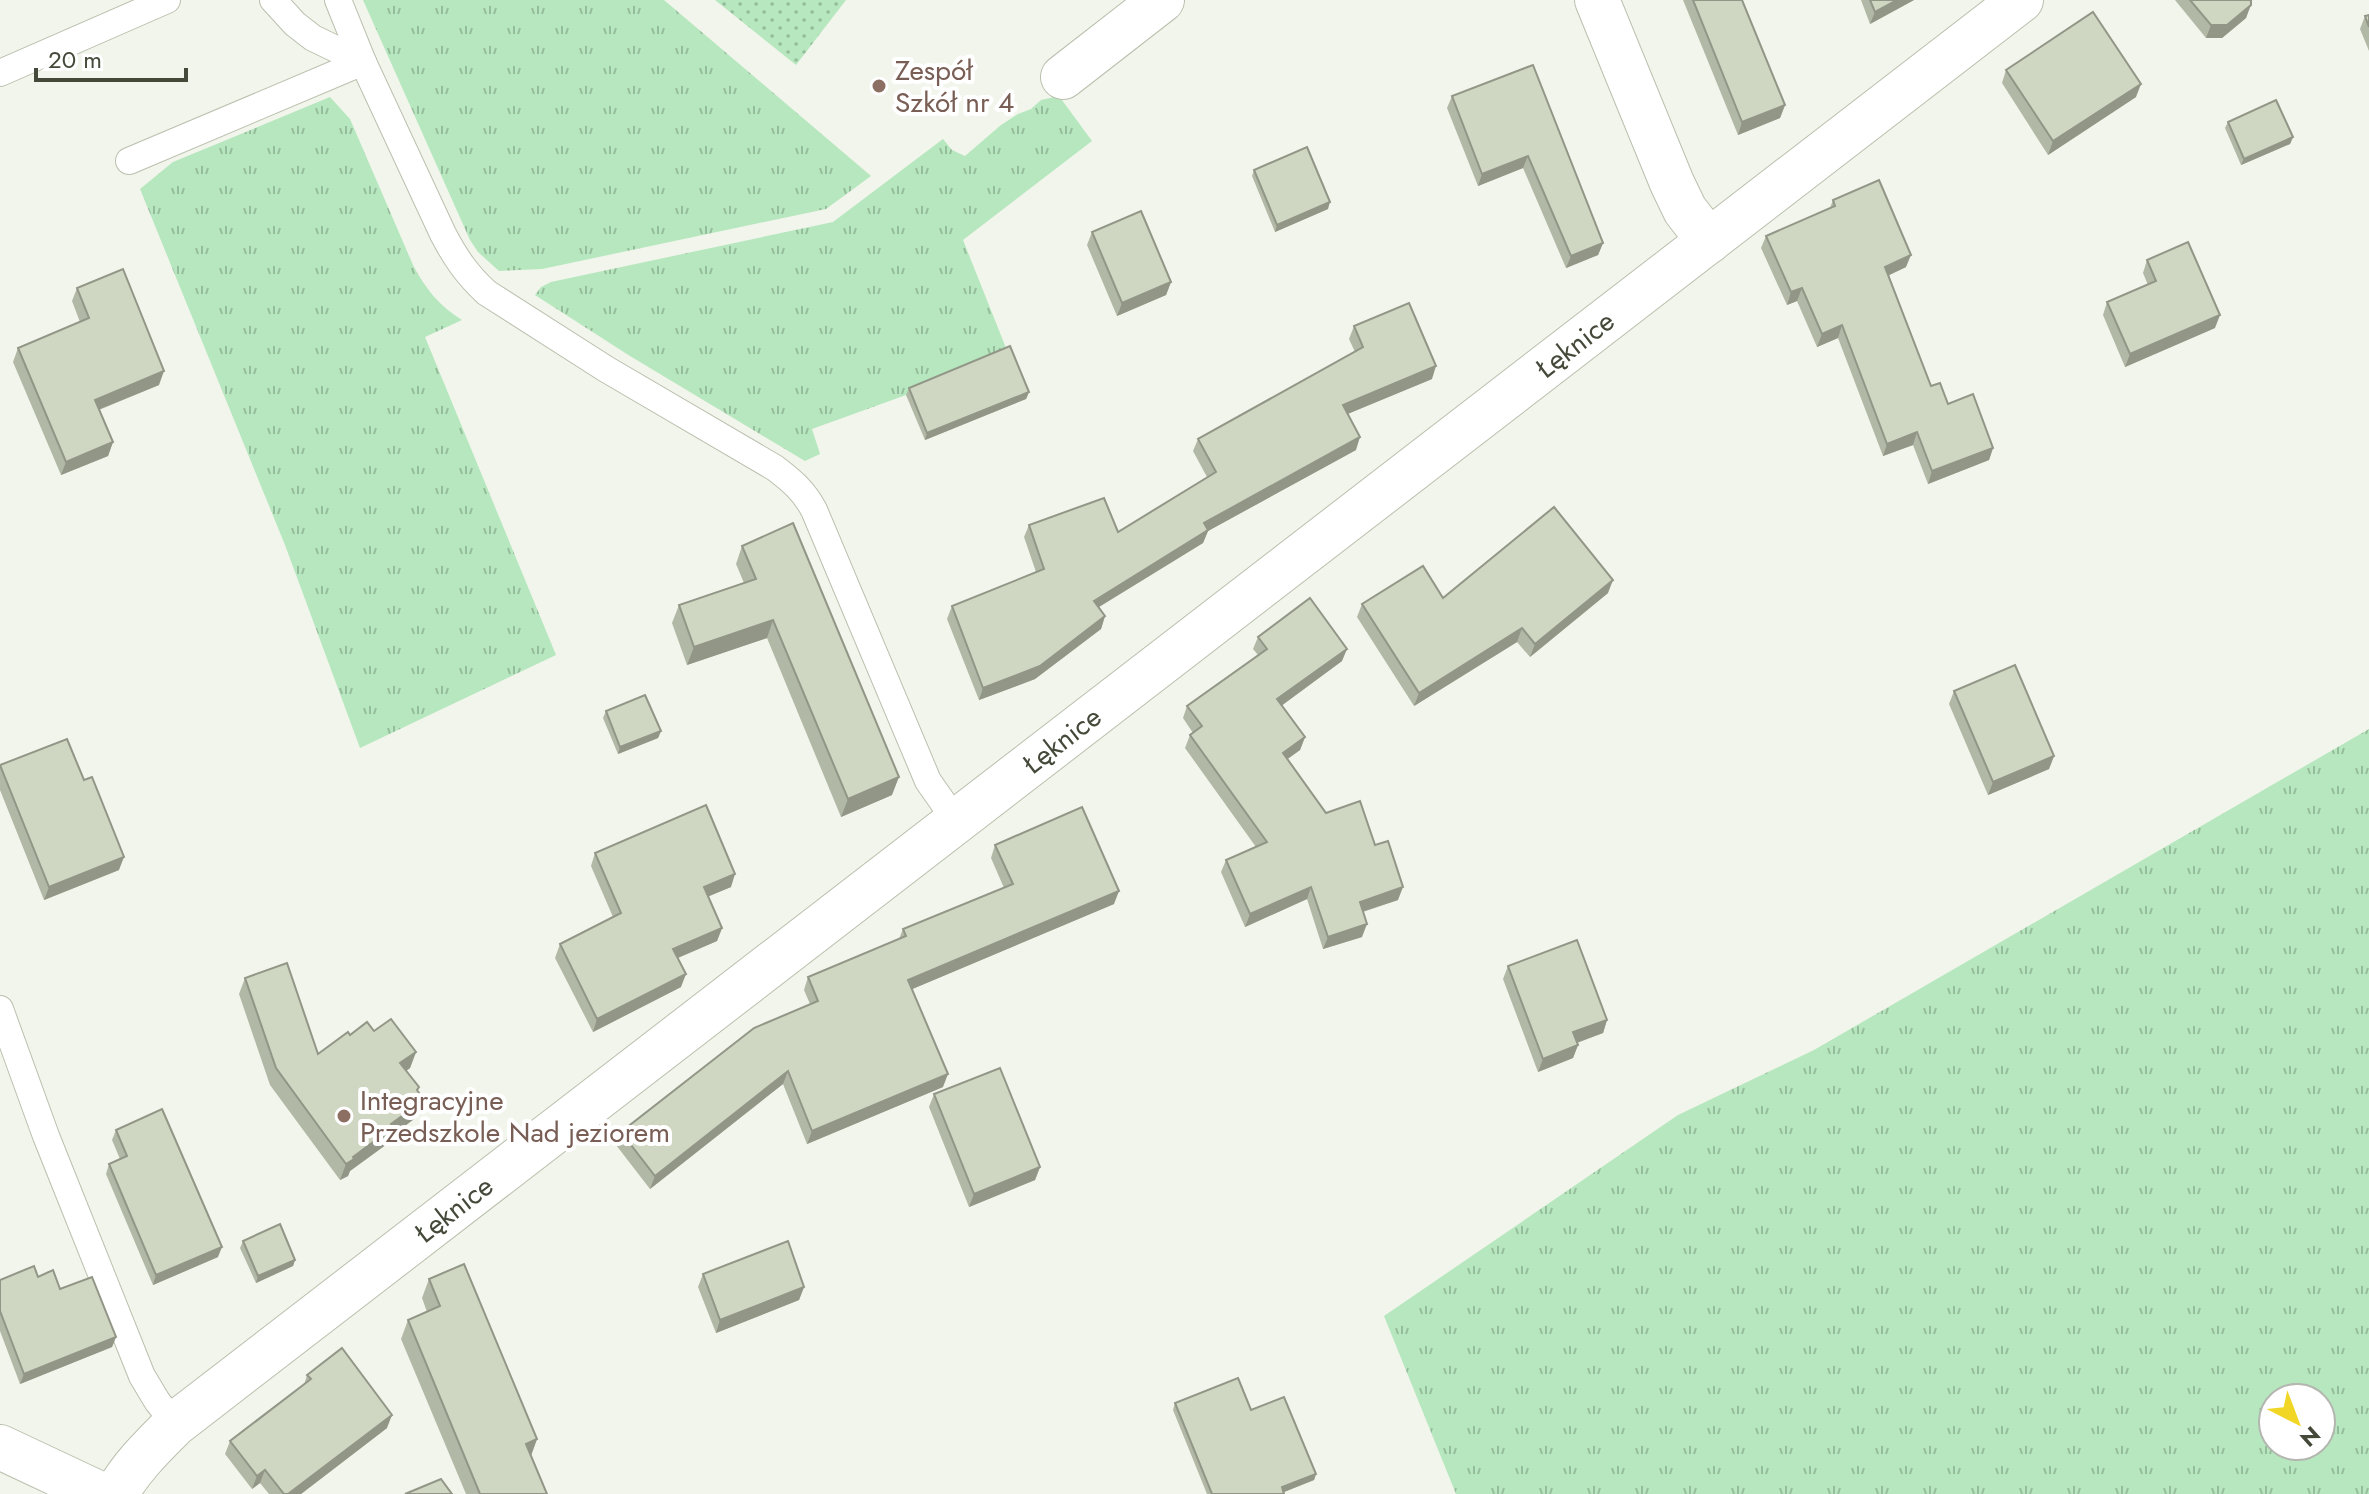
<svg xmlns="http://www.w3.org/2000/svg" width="2369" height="1494" font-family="Jost,sans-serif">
<defs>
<pattern id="grass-tufts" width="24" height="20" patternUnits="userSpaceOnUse" patternTransform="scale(2)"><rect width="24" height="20" fill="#b6e7be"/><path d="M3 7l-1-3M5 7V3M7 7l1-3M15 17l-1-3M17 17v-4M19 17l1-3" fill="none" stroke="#96bd9b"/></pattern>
<pattern id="park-dots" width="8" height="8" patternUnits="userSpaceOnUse" patternTransform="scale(2)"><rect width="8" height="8" fill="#b6e7be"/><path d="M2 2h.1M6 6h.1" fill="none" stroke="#96bd9b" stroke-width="1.8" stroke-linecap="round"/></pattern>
</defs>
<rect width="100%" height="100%" fill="#f1f5eb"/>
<g fill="url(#grass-tufts)" fill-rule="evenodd">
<polygon points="363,0 664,0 871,176 826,209 542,269 499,271 478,252 470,240"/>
<polygon points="1059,96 1092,141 963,240 1008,353 906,395 812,429 820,454 805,461 630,356 535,295 541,287 551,282 833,222 943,139 952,150 965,156 1001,125 1018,114 1031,109 1041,100"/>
<path d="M 330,97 L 350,119 L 413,265 C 425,288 439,306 462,320 L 425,337 L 556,655 L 360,748 L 285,545 L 140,189 L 173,162 Z"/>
<path d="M 2369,729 L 2369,1494 L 1456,1494 L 1384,1316 L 1678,1115 L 1814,1050 ZM 2273,1398 L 2321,1398 L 2321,1446 L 2273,1446 Z"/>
</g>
<polygon fill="url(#park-dots)" points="715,0 846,0 796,65"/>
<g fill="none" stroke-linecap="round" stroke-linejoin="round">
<defs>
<g id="service">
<polyline points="273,0 295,24 313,38 363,62"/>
<path d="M 338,0 L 363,62 L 443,234 C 455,257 467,275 487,293 L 606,369 L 775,468 C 792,481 804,491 814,510 L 928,781 L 956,821"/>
<polyline points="0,73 167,0"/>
<polyline points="129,161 363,62"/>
<polyline points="0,1009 46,1136 142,1376 157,1401 175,1424"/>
</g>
<g id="minor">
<polyline points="1597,0 1672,183 1685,210 1709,241"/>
<polyline points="1063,77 1162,0"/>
<polyline points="0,1447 100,1494"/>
<path id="s1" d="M 116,1494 C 132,1466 153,1446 175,1424 L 2021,0"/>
</g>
</defs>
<use href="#service" stroke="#bac0ae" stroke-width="28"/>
<use href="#minor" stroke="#bac0ae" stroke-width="46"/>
<use href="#service" stroke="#fff" stroke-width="26"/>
<use href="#minor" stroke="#fff" stroke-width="44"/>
</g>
<g fill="#b2b8a6">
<polygon points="1683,0 1742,0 1785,105 1780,118 1738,135"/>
<polygon points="1861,0 1914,0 1870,24"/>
<polygon points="2175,0 2251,0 2246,18 2222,38 2206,38"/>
<polygon points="2369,15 2369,51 2360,29 2365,16"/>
<polygon points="1533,65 1603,243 1598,255 1566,268 1523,168 1478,186 1447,108 1452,96"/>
<polygon points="2006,70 2136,97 2048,155 2002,83"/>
<polygon points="2228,122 2293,137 2290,144 2241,165 2225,128"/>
<polygon points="1254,170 1328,209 1275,232 1252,176"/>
<polygon points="1833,200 1906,267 1889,275 1931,386 1993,448 1989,460 1928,484 1913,445 1883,456 1838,338 1817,347 1797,301 1787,305 1761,248 1766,236 1830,208"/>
<polygon points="1092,232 1171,282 1166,295 1117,316 1087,245"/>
<polygon points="2147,260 2215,328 2125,367 2103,315 2107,302 2148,285 2143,273"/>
<polygon points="77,288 159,385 99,410 113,442 108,456 61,475 13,362 18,348 80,322 72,301"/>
<polygon points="1354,326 1432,379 1347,414 1356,450 1208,531 1203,543 1099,607 1105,616 1101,629 1035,679 979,700 947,619 952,606 1036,572 1024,537 1029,525 1118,532 1207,477 1193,451 1198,439 1355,352 1349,339"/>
<polygon points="909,388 1029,392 1026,399 925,440 906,395"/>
<polygon points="742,546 892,795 841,817 767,638 687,665 672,623 679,605 744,583 736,564"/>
<polygon points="1608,593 1530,657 1517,642 1414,706 1357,617 1362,604 1443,598"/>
<polygon points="1258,637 1342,661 1282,705 1305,737 1300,750 1287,759 1326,813 1375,845 1398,900 1363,912 1362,937 1323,949 1307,899 1245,927 1221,872 1226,860 1256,847 1185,748 1190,735 1193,733 1183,718 1187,706 1258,655 1253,649"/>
<polygon points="1954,691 2054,756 2049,769 1988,795 1949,704"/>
<polygon points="606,711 661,731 658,738 618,754 603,718"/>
<polygon points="0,765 119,870 44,900 0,790"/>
<polygon points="995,845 1114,904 912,989 943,1087 807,1144 783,1084 650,1189 616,1145 621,1132 810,1004 804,990 808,977 899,939 903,929 1004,888 991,858"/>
<polygon points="595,853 731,887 708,896 722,928 717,941 678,958 681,987 593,1032 555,958 560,944 613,917 591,866"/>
<polygon points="1508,966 1607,1020 1603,1033 1577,1042 1578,1045 1573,1058 1538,1072 1503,979"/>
<polygon points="245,978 318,1054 350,1035 374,1031 416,1052 410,1068 406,1071 418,1091 418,1116 389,1138 387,1144 350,1171 348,1176 340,1180 270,1085 239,994"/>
<polygon points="934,1094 1040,1167 1035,1180 969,1207 929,1107"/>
<polygon points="116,1130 218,1257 153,1285 106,1174 109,1164 120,1159 112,1140"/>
<polygon points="243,1241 295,1260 293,1266 256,1283 240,1248"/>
<polygon points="703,1274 804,1287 799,1300 716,1333 698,1287"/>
<polygon points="38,1277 60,1289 116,1337 112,1347 20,1384 0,1331 0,1280"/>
<polygon points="429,1279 537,1439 531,1456 547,1494 466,1494 401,1339 408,1320 427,1312 422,1298"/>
<polygon points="307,1375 387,1428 301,1494 269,1494 260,1483 252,1489 225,1454 230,1441 304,1385"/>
<polygon points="1175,1403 1251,1410 1316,1474 1314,1480 1284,1492 1284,1494 1207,1494 1173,1410"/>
</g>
<g fill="#919687">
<polygon points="1897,0 1914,0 1870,24 1875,12"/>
<polygon points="2251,5 2246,18 2222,38 2206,38 2211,25"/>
<polygon points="2141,84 2136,97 2048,155 2053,141"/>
<polygon points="1785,105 1780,118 1738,135 1742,122"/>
<polygon points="2293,137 2290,144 2241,165 2244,159"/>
<polygon points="1528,156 1523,168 1478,186 1482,174"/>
<polygon points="1330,202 1328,209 1275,232 1277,225"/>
<polygon points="1603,243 1598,255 1566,268 1571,256"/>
<polygon points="1911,255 1906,267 1881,279 1885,267"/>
<polygon points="1171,282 1166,295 1117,316 1122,303"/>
<polygon points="1802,288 1797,301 1787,305 1791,292"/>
<polygon points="2220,315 2215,328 2125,367 2130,354"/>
<polygon points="1842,325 1838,338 1817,347 1822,334"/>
<polygon points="1436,366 1432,379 1338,418 1343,405"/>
<polygon points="164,371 159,385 90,413 95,400"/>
<polygon points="1029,392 1026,399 925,440 927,433"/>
<polygon points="1917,432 1913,445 1883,456 1887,444"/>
<polygon points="1360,437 1356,450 1208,531 1203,543 1089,613 1094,601 1204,523"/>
<polygon points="113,442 108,456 61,475 66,462"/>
<polygon points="1993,448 1989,460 1928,484 1932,471"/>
<polygon points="1613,580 1608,593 1530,657 1535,644"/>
<polygon points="1105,616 1101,629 1035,679 979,700 983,688"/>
<polygon points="773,620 767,638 687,665 694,647"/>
<polygon points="1522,628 1517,642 1414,706 1419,693"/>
<polygon points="1347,649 1342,661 1273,712 1277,699"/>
<polygon points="661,731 658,738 618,754 620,747"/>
<polygon points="1305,737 1300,750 1278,766 1283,753"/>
<polygon points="2054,756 2049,769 1988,795 1993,782"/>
<polygon points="899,777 892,795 841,817 848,799"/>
<polygon points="124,857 119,870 44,900 49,887"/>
<polygon points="735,874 731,887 700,900 704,887"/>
<polygon points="1311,887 1307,899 1245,927 1250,914"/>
<polygon points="1403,887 1398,900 1355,914 1360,902"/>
<polygon points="1119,891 1114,904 903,993 908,980"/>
<polygon points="1367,924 1362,937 1323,949 1328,937"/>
<polygon points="722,928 717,941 668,962 673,949"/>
<polygon points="686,974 681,987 593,1032 597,1019"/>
<polygon points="1607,1020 1603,1033 1569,1046 1573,1032"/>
<polygon points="1578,1045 1573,1058 1538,1072 1543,1059"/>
<polygon points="416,1052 410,1068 394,1080 400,1063"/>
<polygon points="788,1071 783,1084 650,1189 655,1176"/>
<polygon points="948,1074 943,1087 807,1144 812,1131"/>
<polygon points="424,1100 418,1116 389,1138 387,1144 350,1171 348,1176 340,1180 346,1164 353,1157 391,1124"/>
<polygon points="1040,1167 1035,1180 969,1207 974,1194"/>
<polygon points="222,1247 218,1257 153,1285 156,1275"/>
<polygon points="295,1260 293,1266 256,1283 258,1276"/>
<polygon points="804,1287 799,1300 716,1333 720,1320"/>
<polygon points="116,1337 112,1347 20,1384 24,1374"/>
<polygon points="392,1415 387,1428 301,1494 288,1494"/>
<polygon points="537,1439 530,1458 526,1444"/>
<polygon points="265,1470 260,1483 252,1489 257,1476"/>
<polygon points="1316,1474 1314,1480 1279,1494 1282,1487"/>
</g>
<g fill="#cfd6c1" stroke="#919687" stroke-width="2">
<polygon points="1693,0 1742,0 1785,105 1742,122"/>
<polygon points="1870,0 1897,0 1875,12"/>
<polygon points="2190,0 2251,0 2251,5 2227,25 2211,25"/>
<polygon points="2093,12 2141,84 2053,141 2006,70"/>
<polygon points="2369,15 2369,27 2365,16"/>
<polygon points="1533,65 1603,243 1571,256 1528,156 1482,174 1452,96"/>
<polygon points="2276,100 2293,137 2244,159 2228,122"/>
<polygon points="1307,147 1330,202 1277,225 1254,170"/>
<polygon points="1879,180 1911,255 1885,267 1931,386 1940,383 1948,404 1973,394 1993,448 1932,471 1917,432 1887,444 1842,325 1822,334 1802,288 1791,292 1766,236 1835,206 1833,200"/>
<polygon points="1141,211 1171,282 1122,303 1092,232"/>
<polygon points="2188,242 2220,315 2130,354 2107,302 2156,281 2147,260"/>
<polygon points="123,269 164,371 95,400 113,442 66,462 18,348 89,318 77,288"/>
<polygon points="1409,303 1436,366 1343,405 1360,437 1204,523 1208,530 1094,601 1105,616 1040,666 983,688 952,606 1044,569 1029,525 1104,498 1118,532 1216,472 1198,439 1363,347 1354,326"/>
<polygon points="1010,346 1029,392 927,433 909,388"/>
<polygon points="1554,507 1613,580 1535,644 1522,628 1419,693 1362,604 1423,566 1443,598"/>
<polygon points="793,523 899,777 848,799 773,620 694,647 679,605 756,579 742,546"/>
<polygon points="1310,598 1347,649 1277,699 1305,737 1283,753 1326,813 1360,801 1375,845 1388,841 1403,887 1360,902 1367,924 1328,937 1311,887 1250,914 1226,860 1267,842 1190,735 1202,726 1187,706 1267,649 1258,637"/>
<polygon points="2015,665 2054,756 1993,782 1954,691"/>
<polygon points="645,695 661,731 620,747 606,711"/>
<polygon points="67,739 84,780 92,777 124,857 49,887 0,765"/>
<polygon points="706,805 735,874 704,887 722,928 673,949 686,974 597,1019 560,944 621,913 595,853"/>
<polygon points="1082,807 1119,891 908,980 948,1074 812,1131 788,1071 655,1176 621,1132 754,1028 818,1001 808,977 906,936 903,929 1013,884 995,845"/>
<polygon points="1577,940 1607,1020 1573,1032 1578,1045 1543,1059 1508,966"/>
<polygon points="287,963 318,1054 348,1032 350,1035 367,1022 374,1031 391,1019 416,1052 400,1063 419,1087 417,1090 424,1100 391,1124 393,1127 353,1157 354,1159 346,1164 276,1068 245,978"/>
<polygon points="1000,1068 1040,1167 974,1194 934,1094"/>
<polygon points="162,1109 222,1247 156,1275 109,1164 127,1156 116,1130"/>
<polygon points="280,1224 295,1260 258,1276 243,1241"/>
<polygon points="788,1241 804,1287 720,1320 703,1274"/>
<polygon points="464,1264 537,1439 526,1444 547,1494 480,1494 408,1320 440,1306 429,1279"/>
<polygon points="34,1266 38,1277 53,1270 60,1289 92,1277 116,1337 24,1374 0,1311 0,1280"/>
<polygon points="342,1348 392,1415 288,1494 284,1494 265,1470 257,1476 230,1441 311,1379 307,1375"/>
<polygon points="1238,1378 1251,1410 1284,1397 1316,1474 1282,1487 1284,1494 1212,1494 1175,1403"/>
<polygon points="441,1479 452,1494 405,1494"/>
</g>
<g fill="#8d6e63" stroke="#fff" stroke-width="3">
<circle cx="879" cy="86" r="8"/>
<circle cx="344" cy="1116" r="8"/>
</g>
<g text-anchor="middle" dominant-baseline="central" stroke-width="8" stroke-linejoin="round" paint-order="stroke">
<g font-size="28" fill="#785e54" stroke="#fff" text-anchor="start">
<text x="895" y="70">Zespół<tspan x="895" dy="32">Szkół nr 4</tspan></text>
<text x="360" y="1100">Integracyjne<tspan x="360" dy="32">Przedszkole Nad jeziorem</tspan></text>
</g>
<g font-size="28" fill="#444939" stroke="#fff">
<text stroke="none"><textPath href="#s1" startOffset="1860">Łęknice</textPath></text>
<text stroke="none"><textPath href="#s1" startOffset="1212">Łęknice</textPath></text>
<text stroke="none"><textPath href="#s1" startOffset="444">Łęknice</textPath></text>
</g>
</g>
<g transform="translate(2297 1422) rotate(138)"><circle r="38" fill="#ffffff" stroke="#b4b6b0" stroke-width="2"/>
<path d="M0-6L14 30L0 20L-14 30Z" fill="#f1d626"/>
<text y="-12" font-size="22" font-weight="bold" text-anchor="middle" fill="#444939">N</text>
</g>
<path d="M36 68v12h150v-12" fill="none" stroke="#444939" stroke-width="4"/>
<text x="48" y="68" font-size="24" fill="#444939" stroke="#ffffff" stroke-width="6" paint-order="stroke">20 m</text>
</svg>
